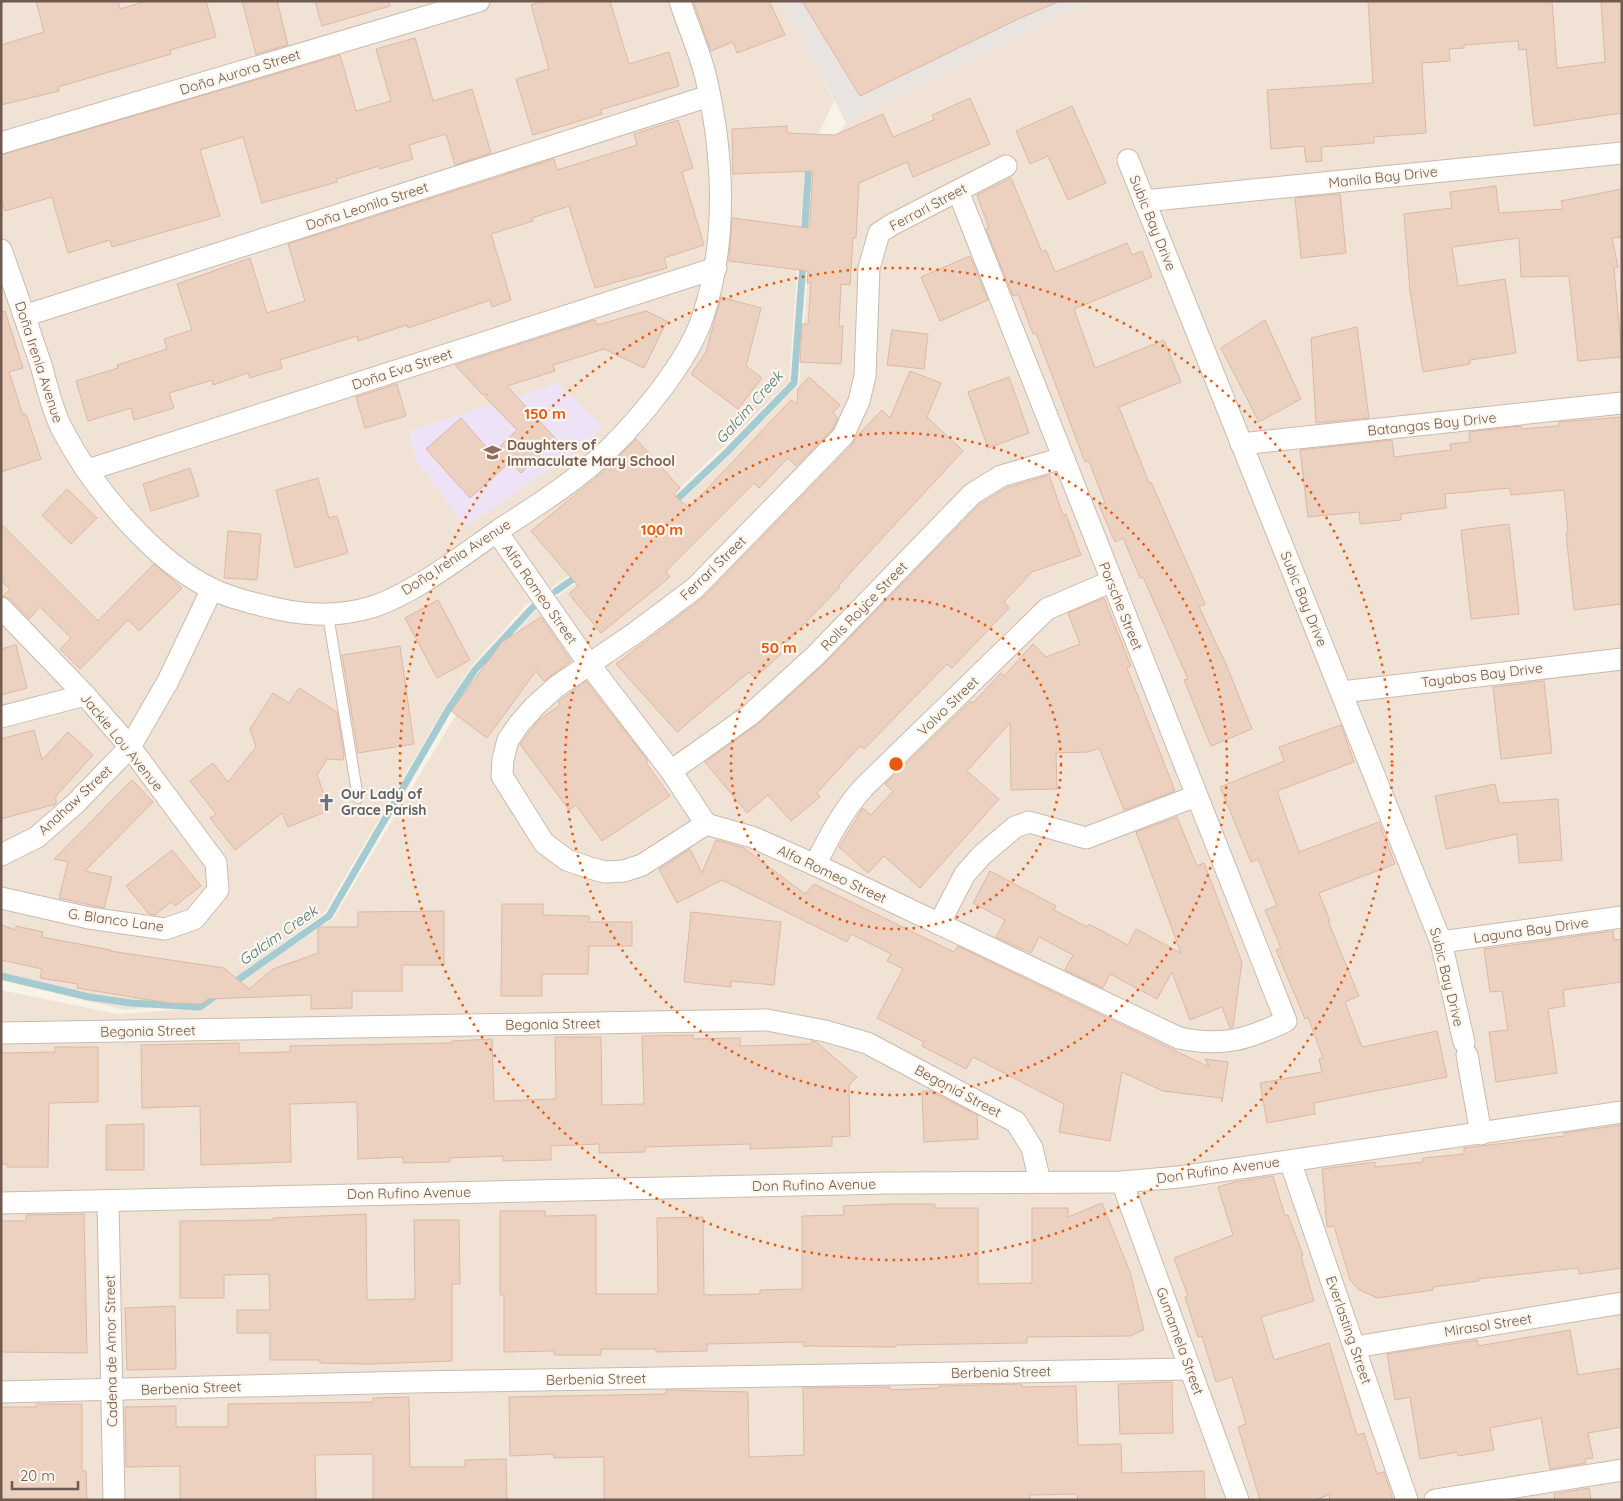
<svg xmlns="http://www.w3.org/2000/svg" width="1623" height="1501" font-family="Quicksand,sans-serif">
<rect width="100%" height="100%" fill="#f9f2e6"/>
<g fill="#f0e3d5">
<polygon points="1,1 783,1 834,101 805,162 789,382 722,448 631,534 526,605 472,666 443,710 324,913 202,1002 125,1010 1,980"/>
<polygon points="1090,1 1622,1 1622,1500 1,1500 1,990 118,1014 199,1008 333,919 480,675 534,612 639,541 730,455 799,384 817,166 846,123"/>
</g>
<polygon fill="#eae4e0" points="783,1 1090,1 846,123"/>
<polygon fill="#eee3f6" points="558,383 603,427 581,447 466,527 416,460 409,431"/>
<g fill="none" stroke-linecap="round" stroke-linejoin="round">
<g stroke="#a4cbd1" stroke-width="7">
<polyline points="804,237 809,163"/>
<polyline points="671,505 727,452 794,383 803,263"/>
<polyline points="556,591 579,575"/>
<polyline points="1,976 89,997 131,1003 200,1007 219,993"/>
<polyline points="232,984 329,916 448,710 475,670 534,606"/>
</g>
</g>
<g fill="#ecd1c1" stroke="#dcb8a3">
<polygon points="36,1 118,1 120,9 147,1 206,1 216,37 170,50 171,54 58,87 59,91 1,105 1,45 44,32"/>
<polygon points="242,1 277,1 288,45 256,54"/>
<polygon points="315,1 389,1 390,6 322,26"/>
<polygon points="543,1 610,1 629,64 669,52 679,86 600,110 602,114 533,135 516,79 549,69 531,5"/>
<polygon points="693,1 769,1 785,35 737,53 733,42 711,51"/>
<polygon points="802,1 1060,1 1018,19 860,96"/>
<polygon points="1368,1 1552,1 1557,68 1605,62 1601,1 1622,1 1622,113 1534,126 1526,49 1519,50 1518,41 1464,45 1464,48 1449,49 1450,61 1422,63 1426,133 1374,137 1374,143 1321,147 1322,161 1306,162 1304,146 1271,149 1267,90 1373,83"/>
<polygon points="415,38 433,101 472,89 491,153 455,165 446,134 409,145 413,159 380,169 379,166 336,179 337,182 262,203 243,137 200,150 220,216 112,247 110,240 68,253 52,197 5,211 1,199 1,155 340,55 356,111 391,101 376,49"/>
<polygon points="970,98 990,144 913,177 907,162 859,183 856,238 853,238 850,285 841,284 839,326 843,326 841,364 800,362 802,324 808,324 811,283 807,283 808,271 729,261 732,218 809,228 813,171 733,174 732,129 787,126 787,133 835,135 883,114 893,137 934,120 932,115"/>
<polygon points="1072,106 1106,183 1068,200 1048,156 1030,164 1016,131"/>
<polygon points="678,120 693,168 682,172 704,245 664,258 667,268 595,288 569,206 532,218 533,221 491,234 511,300 492,307 490,300 408,328 407,325 358,341 357,336 280,360 282,368 250,378 248,373 213,385 212,380 169,393 174,408 134,420 131,408 88,421 76,381 118,368 117,365 167,349 164,339 192,330 177,284 250,258 267,313 305,301 288,244 554,159 557,170 596,158 637,145 634,134"/>
<polygon points="1011,178 1042,252 1046,250 1055,272 1127,243 1132,255 1142,251 1152,277 1074,309 1095,368 1164,340 1181,382 1119,407 1149,483 1151,482 1205,604 1199,607 1226,664 1252,729 1211,746 1184,680 1188,679 1143,577 1140,578 1123,538 1115,542 1099,505 1105,503 1089,461 1085,462 1036,333 1033,334 1018,294 1013,296 986,229 989,228 977,195"/>
<polygon points="1496,186 1499,213 1563,209 1561,201 1622,189 1622,237 1612,238 1618,267 1614,268 1622,357 1578,361 1569,276 1521,277 1519,238 1452,247 1458,286 1505,279 1516,353 1470,360 1470,364 1423,372 1410,291 1404,214 1452,208 1450,192"/>
<polygon points="1340,194 1346,253 1301,258 1295,198"/>
<polygon points="970,256 988,300 940,321 921,277"/>
<polygon points="721,297 761,308 746,366 762,378 738,409 691,374 706,352"/>
<polygon points="5,311 23,368 9,372 23,415 26,414 41,459 1,472 1,312"/>
<polygon points="646,311 667,321 644,368 604,349 553,365 555,371 507,386 556,439 521,473 510,462 470,498 426,449 461,418 492,454 517,430 485,397 488,394 483,395 455,365 595,320 597,325"/>
<polygon points="1265,320 1301,399 1259,422 1221,348"/>
<polygon points="1357,327 1369,418 1316,423 1311,338"/>
<polygon points="892,330 928,334 924,369 887,365"/>
<polygon points="910,371 941,383 927,417 963,451 838,586 840,587 778,651 781,654 755,678 749,672 677,732 616,664 704,597 852,445 857,436 882,410 890,418"/>
<polygon points="809,377 840,405 833,413 838,418 833,429 796,466 788,458 759,488 754,483 666,571 670,577 601,633 569,594 578,586 531,531 604,471 636,439 680,488 674,495 689,508 791,400 797,404 798,389"/>
<polygon points="1009,377 1029,433 988,448 968,392"/>
<polygon points="397,384 406,416 365,428 356,397"/>
<polygon points="1622,417 1622,604 1574,610 1566,533 1568,532 1564,490 1511,495 1510,488 1445,494 1446,508 1401,514 1401,520 1360,524 1359,512 1308,517 1300,450 1392,440 1394,457 1451,450 1450,444 1470,442 1469,432 1521,426 1521,429 1559,426 1559,422"/>
<polygon points="190,468 199,496 151,511 143,484"/>
<polygon points="1049,475 1063,515 1066,514 1081,555 1032,572 1004,602 1009,608 952,668 947,664 864,749 860,746 817,793 820,797 791,821 768,795 747,813 705,762 758,724 823,665 980,504 1006,488"/>
<polygon points="318,478 329,518 337,516 348,553 295,568 276,490"/>
<polygon points="67,489 97,518 71,544 42,515"/>
<polygon points="1,524 98,621 154,564 182,588 139,631 128,620 80,669 60,649 71,638 40,607 29,619 10,599 3,596 10,589 1,581"/>
<polygon points="1509,524 1519,614 1471,619 1461,530"/>
<polygon points="228,531 261,534 257,580 224,578"/>
<polygon points="1104,598 1131,666 1127,668 1175,791 1124,810 1099,748 1088,752 1056,753 1057,789 1011,790 1010,723 967,771 999,799 920,888 884,856 868,873 839,847 863,808 871,815 893,791 885,784 971,701 973,703 1001,673 1004,676 1033,644 1046,657 1080,644 1068,613"/>
<polygon points="438,600 470,660 437,678 405,618"/>
<polygon points="541,617 571,661 544,681 536,671 487,738 451,711 502,642"/>
<polygon points="16,645 27,688 1,695 1,649"/>
<polygon points="400,646 414,744 358,753 342,655"/>
<polygon points="586,681 648,761 646,763 670,796 602,841 576,805 569,810 520,744 539,720 560,705 558,702"/>
<polygon points="1544,681 1552,753 1501,759 1493,687"/>
<polygon points="299,688 337,712 344,755 343,760 327,759 317,775 330,810 288,827 282,813 235,850 210,818 216,814 190,781 213,763 228,782 256,747 250,729 273,693 289,703"/>
<polygon points="1341,725 1354,762 1277,791 1299,852 1379,822 1395,864 1319,893 1330,921 1328,921 1359,996 1345,1002 1362,1047 1437,1031 1447,1077 1314,1103 1315,1114 1267,1123 1260,1083 1322,1072 1319,1059 1323,1058 1308,1017 1305,1019 1276,950 1281,948 1265,910 1277,906 1258,859 1251,862 1220,787 1284,761 1279,747"/>
<polygon points="34,730 42,760 68,732 93,755 56,796 56,804 1,819 1,739"/>
<polygon points="132,780 153,802 85,871 112,877 104,908 59,898 68,862 54,859"/>
<polygon points="1495,784 1499,803 1558,799 1562,860 1519,863 1517,834 1446,849 1435,796"/>
<polygon points="1177,817 1197,866 1204,863 1242,962 1233,1027 1230,1028 1222,1007 1190,1020 1172,972 1157,999 1110,974 1103,988 1065,970 1073,955 1039,937 1031,953 996,937 1005,920 973,903 990,871 1056,906 1054,910 1087,927 1089,924 1128,945 1136,929 1181,953 1136,832"/>
<polygon points="716,840 744,848 805,894 814,884 954,952 958,946 1209,1067 1205,1059 1228,1062 1222,1102 1221,1098 1163,1091 1122,1072 1110,1141 1059,1132 1064,1104 973,1057 966,1069 922,1046 924,1042 877,1018 903,969 887,961 891,954 851,934 847,942 722,880 677,903 659,869 690,849 702,873"/>
<polygon points="172,850 201,886 175,906 171,902 155,915 149,914 126,886"/>
<polygon points="502,904 543,904 543,915 589,916 589,922 632,922 632,946 589,946 588,974 542,974 542,996 501,996"/>
<polygon points="444,911 444,965 402,965 402,991 352,991 352,1008 311,1009 311,995 208,999 202,1004 168,1003 77,988 78,984 40,978 42,969 1,960 1,925 16,930 16,926 43,932 42,937 111,950 110,951 224,968 249,989 273,969 318,953 318,927 358,927 358,912"/>
<polygon points="691,912 781,922 774,985 731,981 731,987 684,982"/>
<polygon points="1613,931 1614,940 1622,939 1622,982 1563,990 1565,1006 1548,1009 1557,1073 1496,1082 1489,1032 1508,1030 1502,991 1490,992 1484,949"/>
<polygon points="693,1035 693,1039 740,1038 740,1046 810,1044 812,1041 816,1042 857,1077 849,1085 850,1136 832,1137 832,1146 750,1149 750,1144 645,1147 645,1152 599,1153 599,1144 551,1146 551,1160 503,1161 503,1156 450,1158 450,1162 403,1163 403,1157 358,1159 357,1102 290,1104 291,1162 201,1165 200,1106 142,1108 141,1045 239,1043 239,1053 290,1052 290,1046 452,1043 452,1041 492,1039 494,1101 556,1099 555,1037 601,1037 602,1105 644,1104 642,1036"/>
<polygon points="55,1047 98,1047 98,1102 49,1103 48,1167 7,1167 7,1164 1,1164 1,1053 55,1052"/>
<polygon points="922,1091 930,1091 977,1115 978,1139 924,1142"/>
<polygon points="144,1124 144,1170 106,1170 106,1125"/>
<polygon points="1622,1125 1622,1268 1579,1274 1578,1268 1478,1279 1479,1281 1433,1287 1433,1290 1377,1298 1358,1289 1350,1280 1334,1226 1327,1227 1322,1169 1375,1162 1375,1167 1423,1162 1423,1158 1464,1154 1464,1148 1564,1136 1564,1133"/>
<polygon points="1273,1176 1285,1216 1288,1215 1303,1255 1301,1256 1314,1301 1261,1317 1274,1360 1329,1343 1357,1435 1364,1433 1377,1474 1384,1472 1393,1500 1330,1500 1329,1495 1314,1500 1260,1500 1238,1427 1246,1424 1232,1377 1216,1382 1202,1336 1198,1337 1185,1297 1188,1296 1174,1258 1233,1235 1218,1187 1234,1182"/>
<polygon points="1102,1203 1130,1272 1144,1330 1130,1336 1027,1337 1027,1343 896,1345 896,1347 803,1346 803,1342 707,1344 707,1351 656,1352 656,1349 601,1349 601,1355 554,1355 554,1351 504,1352 504,1295 500,1295 500,1211 545,1211 545,1216 596,1215 596,1294 658,1294 657,1218 703,1217 704,1294 707,1295 760,1294 760,1290 802,1289 802,1216 844,1215 843,1206 892,1204 935,1204 935,1208 978,1208 978,1284 1032,1283 1032,1208 1068,1208 1068,1217"/>
<polygon points="84,1214 87,1353 1,1352 1,1221 26,1221 26,1215"/>
<polygon points="366,1214 367,1300 415,1299 414,1220 459,1220 460,1284 452,1284 452,1361 368,1364 320,1363 320,1360 270,1360 270,1333 237,1333 237,1310 270,1310 269,1274 224,1275 224,1298 180,1298 180,1221 273,1220 273,1218"/>
<polygon points="175,1306 176,1369 127,1370 125,1308"/>
<polygon points="1570,1330 1578,1375 1622,1368 1622,1427 1588,1433 1593,1458 1585,1459 1586,1463 1550,1469 1541,1418 1490,1428 1494,1450 1458,1456 1457,1452 1420,1459 1410,1397 1395,1400 1387,1354 1477,1340 1478,1346"/>
<polygon points="1172,1382 1173,1433 1120,1434 1118,1384"/>
<polygon points="1022,1384 1022,1387 1076,1386 1078,1445 1121,1444 1122,1473 1204,1471 1205,1500 1078,1500 1077,1494 1030,1495 1030,1500 604,1500 604,1457 554,1458 554,1454 510,1456 509,1397 666,1394 666,1390 748,1392 749,1457 804,1455 803,1388 890,1387 890,1390 939,1388 939,1386"/>
<polygon points="409,1397 410,1467 465,1467 465,1460 506,1459 507,1500 373,1500 373,1454 315,1455 316,1500 180,1500 180,1466 126,1467 125,1407 176,1406 176,1427 228,1427 228,1404 373,1402 373,1398"/>
<polygon points="36,1404 82,1404 82,1471 86,1471 87,1500 1,1500 1,1407 36,1407"/>
<polygon points="1589,1488 1591,1500 1555,1500 1554,1494"/>
</g>
<g fill="none" stroke-linecap="round" stroke-linejoin="round">
<defs>
<polyline id="lane" points="328,615 358,798"/>
<g id="street">
<polyline points="1,143 479,1"/>
<polyline points="1128,160 1441,942 1464,1042"/>
<polyline points="1144,201 1622,153"/>
<path d="M 1,250 C 15,288 28,327 41,365 C 47,386 52,410 62,429 C 92,487 154,562 214,590 C 234,599 256,604 278,609 C 309,616 342,616 372,607 C 413,594 463,555 499,530 C 536,506 576,481 608,450 C 641,418 687,362 702,319 C 728,242 724,156 706,78 C 700,52 688,27 680,1"/>
<polyline points="24,316 709,96"/>
<polyline points="1241,444 1622,403"/>
<polyline points="88,470 716,268"/>
<path d="M 497,532 L 589,664 L 671,771 L 706,824 L 752,837 L 820,867 L 1179,1038 C 1221,1047 1247,1040 1286,1021 L 958,191"/>
<polyline points="1,608 85,695 130,747 216,863 218,890 194,919 165,929 89,918 1,898"/>
<polyline points="1342,692 1622,659"/>
<polyline points="1,717 85,695"/>
<polyline points="671,771 750,715 815,656 972,494 1001,476 1063,458"/>
<polyline points="706,824 642,865 624,871 605,872 590,868 567,860 544,843 502,776 503,759 508,740 519,724 535,706 556,687 635,633 695,588 843,436 859,401 865,376 869,268 879,233 893,224 1006,166"/>
<polyline points="1,855 37,837 76,803 130,747 168,681 212,589"/>
<path d="M 815,865 C 829,837 842,812 863,788 L 1047,609 L 1112,581"/>
<polyline points="939,924 965,874 982,855 1015,827 1029,822 1086,838 1196,796"/>
<polyline points="1441,942 1622,917"/>
<polyline points="1,1033 767,1020 825,1031 867,1043 1016,1122 1032,1148 1040,1182"/>
<polyline points="1467,1055 1481,1134"/>
<polyline points="1290,1161 1407,1500"/>
<polyline points="1122,1182 1238,1500"/>
<polyline points="108,1202 114,1500"/>
<polyline points="1,1203 888,1183 1122,1182 1179,1177 1622,1112"/>
<polyline points="1355,1347 1622,1303"/>
<polyline points="1,1392 414,1382 1190,1369"/>
<polyline points="1435,1500 1622,1470"/>
</g>
</defs>
<use href="#lane" stroke="#cabaae" stroke-width="12"/>
<use href="#street" stroke="#cabaae" stroke-width="23"/>
<use href="#lane" stroke="#fff" stroke-width="10"/>
<use href="#street" stroke="#fff" stroke-width="21"/>
</g>
<g fill="none" stroke="#e8590c" stroke-width="2.5" stroke-dasharray="2.5 5">
<circle cx="896" cy="764" r="165"/>
<circle cx="896" cy="764" r="331"/>
<circle cx="896" cy="764" r="496"/>
</g>
<defs>
<symbol id="school-bare" viewBox="-9 -9 18 18"><path d="M0-5L7-2L0 1L-7-2ZM-4 1L0 2.5L4 1V4Q0 6-4 4Z" fill="#8d6e63" stroke="#fdf6ec" stroke-width="2.5" paint-order="stroke"/></symbol>
<symbol id="church-bare" viewBox="-9 -9 18 18"><path d="M-1.2-6h2.4v3.5h3.3v2.4h-3.3V6h-2.4V-.1h-3.3v-2.4h3.3Z" fill="#6b7280" stroke="#fdf6ec" stroke-width="2.5" paint-order="stroke"/></symbol>
</defs>
<g fill-rule="evenodd">
<use href="#school-bare" x="480" y="440" width="25" height="25"/>
<use href="#church-bare" x="314" y="790" width="25" height="25"/>
</g>
<g text-anchor="middle" dominant-baseline="central" stroke-width="4.5" stroke-linejoin="round" paint-order="stroke">
<g font-size="14" fill="#70594e" stroke="#fdf6ec">
<text transform="translate(240 72) rotate(-17)">Doña Aurora Street</text>
<text transform="translate(1383 177) rotate(-6)">Manila Bay Drive</text>
<text transform="translate(367 206) rotate(-18)">Doña Leonila Street</text>
<text transform="translate(928 207) rotate(-28)">Ferrari Street</text>
<text transform="translate(1153 223) rotate(68)">Subic Bay Drive</text>
<text transform="translate(39 362) rotate(72)">Doña Irenia Avenue</text>
<text transform="translate(402 369) rotate(-18)">Doña Eva Street</text>
<text transform="translate(1432 424) rotate(-6)">Batangas Bay Drive</text>
<text transform="translate(456 557) rotate(-33)">Doña Irenia Avenue</text>
<text transform="translate(713 568) rotate(-44)">Ferrari Street</text>
<text transform="translate(540 594) rotate(55)">Alfa Romeo Street</text>
<text transform="translate(1304 599) rotate(68)">Subic Bay Drive</text>
<text transform="translate(864 606) rotate(-46)">Rolls Royce Street</text>
<text transform="translate(1121 606) rotate(68)">Porsche Street</text>
<text transform="translate(1482 675) rotate(-7)">Tayabas Bay Drive</text>
<text transform="translate(948 706) rotate(-44)">Volvo Street</text>
<text transform="translate(122 742) rotate(51)">Jackie Lou Avenue</text>
<text transform="translate(75 800) rotate(-43)">Anahaw Street</text>
<text transform="translate(832 874) rotate(25)">Alfa Romeo Street</text>
<text transform="translate(116 920) rotate(8)">G. Blanco Lane</text>
<text transform="translate(1531 930) rotate(-8)">Laguna Bay Drive</text>
<text transform="translate(1447 977) rotate(76)">Subic Bay Drive</text>
<text transform="translate(553 1024) rotate(-1)">Begonia Street</text>
<text transform="translate(148 1031) rotate(-1)">Begonia Street</text>
<text transform="translate(958 1091) rotate(28)">Begonia Street</text>
<text transform="translate(1218 1170) rotate(-8)">Don Rufino Avenue</text>
<text transform="translate(814 1185) rotate(-1)">Don Rufino Avenue</text>
<text transform="translate(409 1193) rotate(-1)">Don Rufino Avenue</text>
<text transform="translate(1488 1325) rotate(-9)">Mirasol Street</text>
<text transform="translate(1349 1330) rotate(71)">Everlasting Street</text>
<text transform="translate(1180 1341) rotate(70)">Gumamela Street</text>
<text transform="translate(111 1351) rotate(-91)">Cadena de Amor Street</text>
<text transform="translate(1001 1372) rotate(-1)">Berbenia Street</text>
<text transform="translate(596 1379) rotate(-1)">Berbenia Street</text>
<text transform="translate(191 1388) rotate(-2)">Berbenia Street</text>
</g>
<g font-size="14" font-weight="bold" fill="#785e54" stroke="#fdf6ec" text-anchor="start">
<text x="507" y="445">Daughters of<tspan x="507" dy="16">Immaculate Mary School</tspan></text>
</g>
<g font-size="14" font-weight="bold" fill="#5b616d" stroke="#fdf6ec" text-anchor="start">
<text x="341" y="794">Our Lady of<tspan x="341" dy="16">Grace Parish</tspan></text>
</g>
<g font-size="15" font-style="italic" fill="#4b7980" stroke="#fdf6ec">
<text transform="translate(749 407) rotate(-48)">Galcim Creek</text>
<text transform="translate(278 935) rotate(-35)">Galcim Creek</text>
</g>
</g>
<circle cx="896" cy="764" r="8" fill="#e8590c" stroke="#fdf6ec" stroke-width="2.5"/>
<g font-size="15" text-anchor="middle" font-weight="bold" fill="#e8590c" stroke="#fdf6ec" stroke-width="4.5" stroke-linejoin="round" paint-order="stroke">
<text x="545" y="419">150 m</text>
<text x="662" y="535">100 m</text>
<text x="779" y="653">50 m</text>
</g>
<rect width="1623" height="1501" fill="none" stroke="#70594e" stroke-width="5"/>
<path d="M12 1481v8h66v-8" fill="none" stroke="#70594e" stroke-width="2.5"/>
<text x="20" y="1481" font-size="15" fill="#70594e" stroke="#fdf6ec" stroke-width="4" paint-order="stroke">20 m</text>
</svg>
